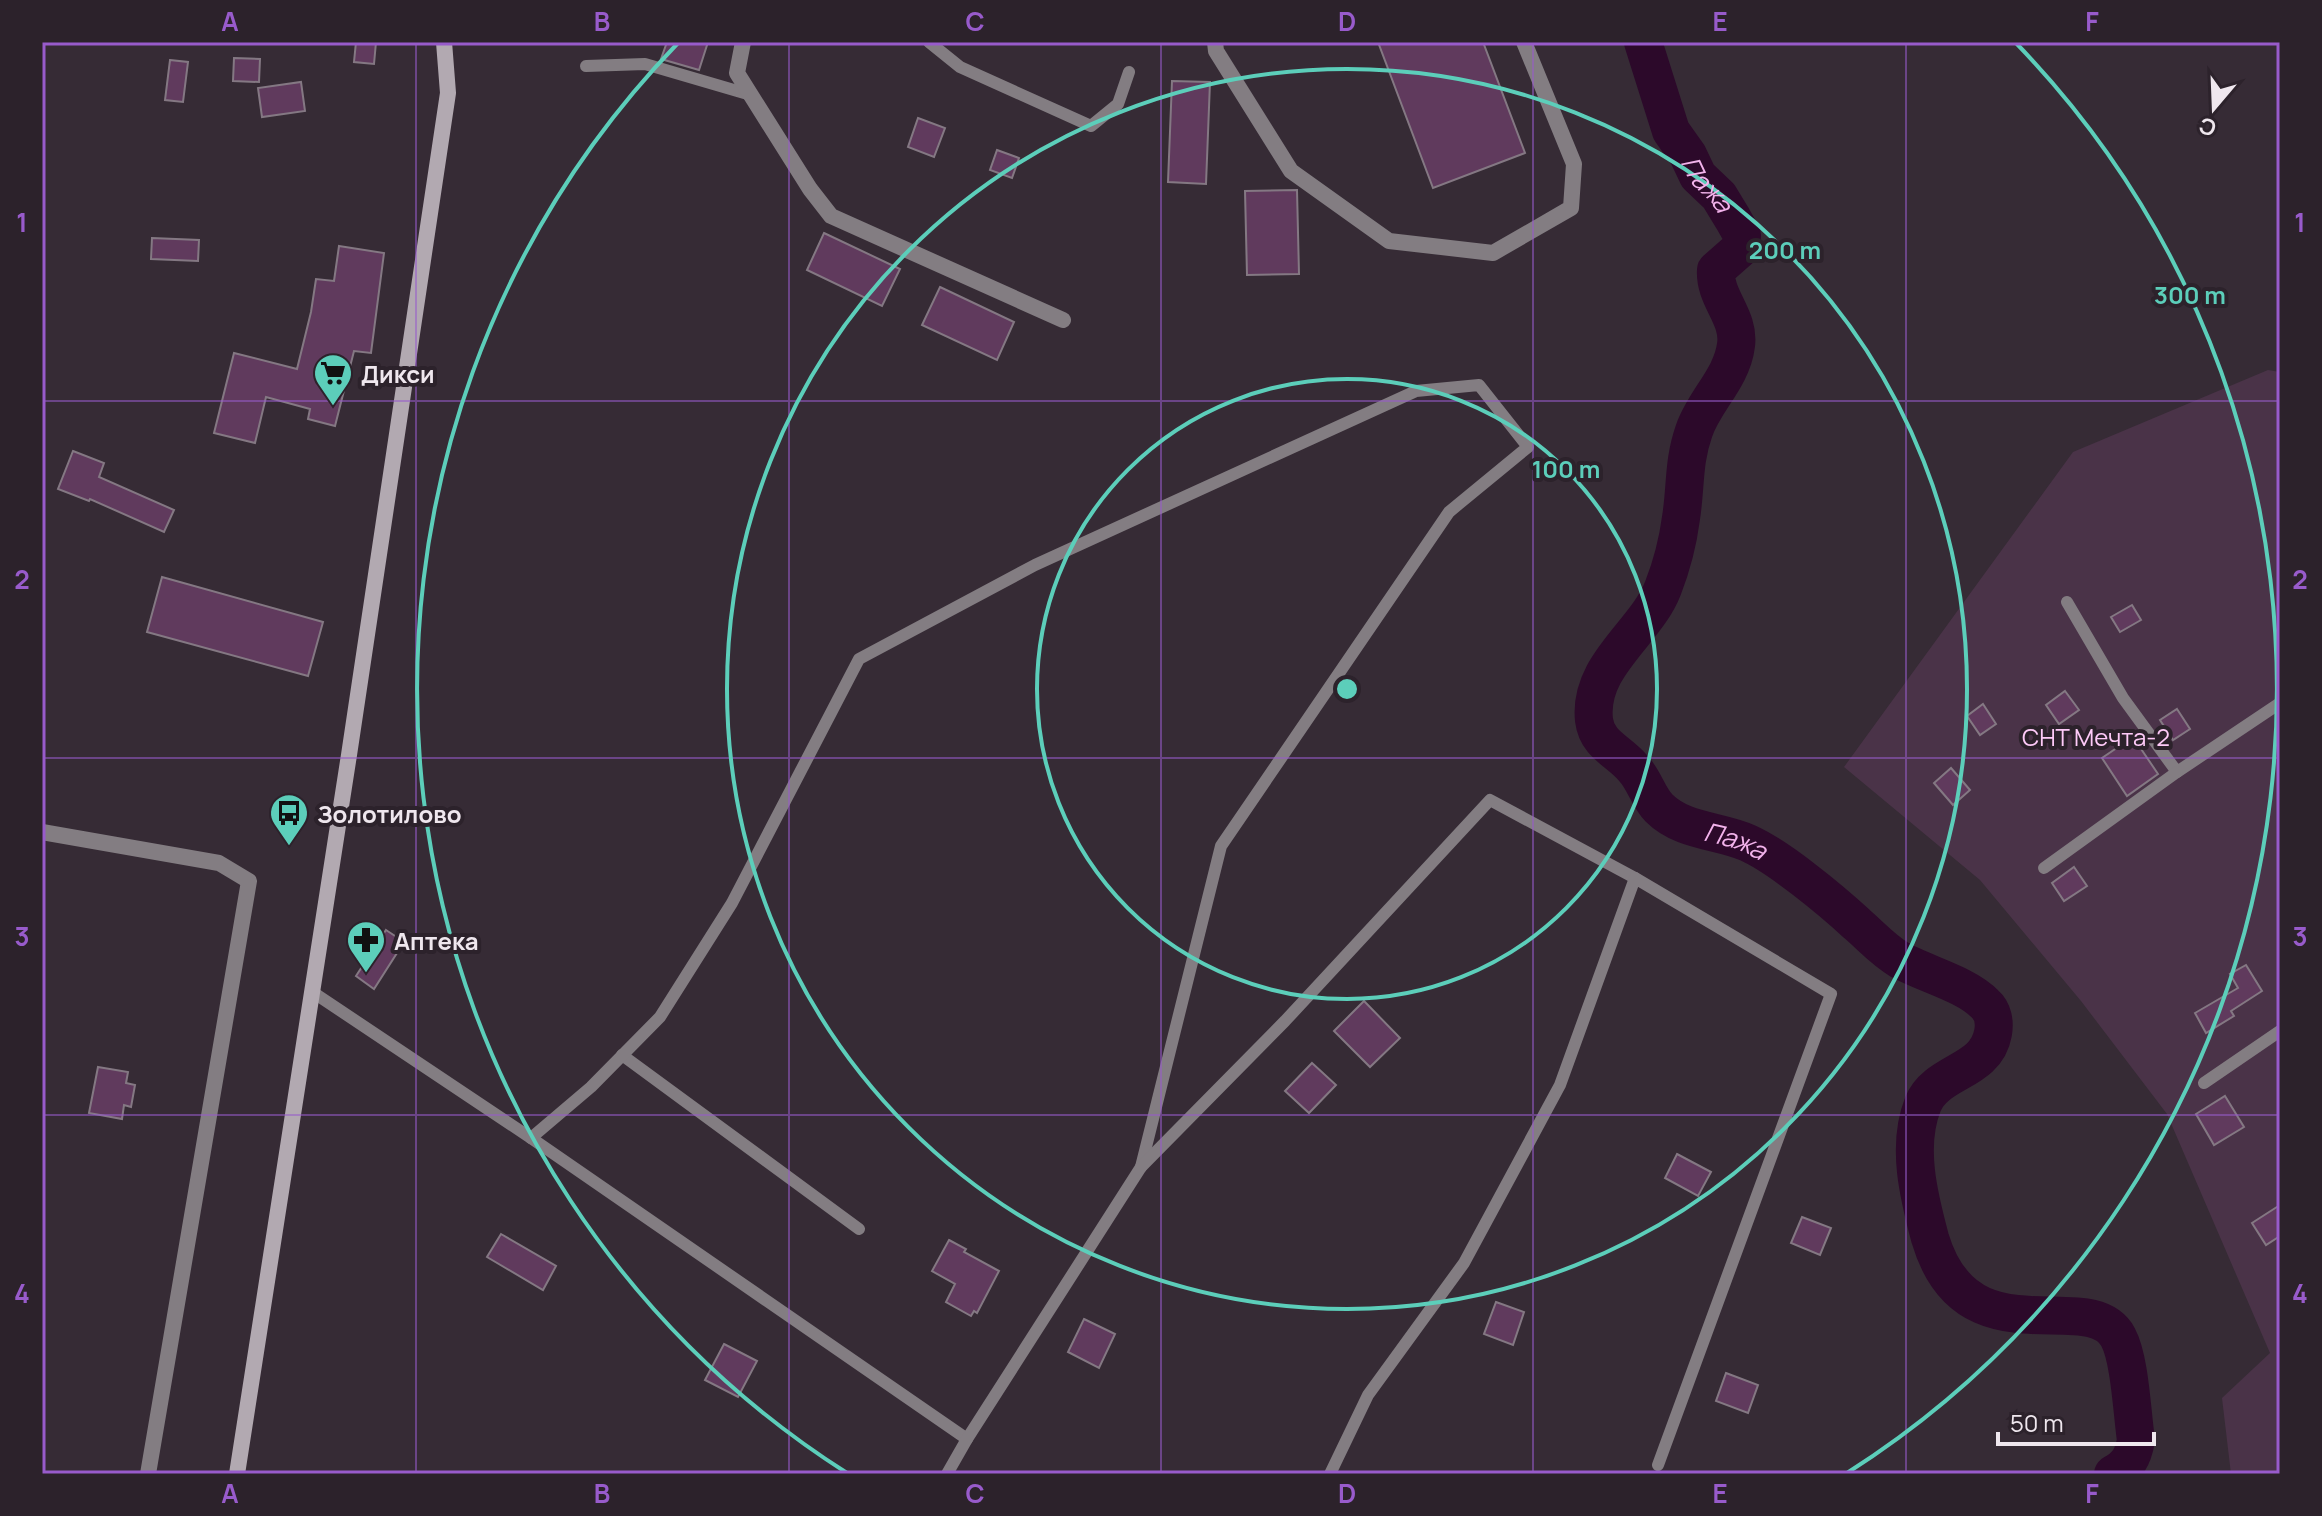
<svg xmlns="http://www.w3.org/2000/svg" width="2322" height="1516" font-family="Manrope,sans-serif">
<rect width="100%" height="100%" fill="#362b35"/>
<polygon fill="#4a3348" points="2268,370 2280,372 2280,1474 2231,1474 2222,1398 2270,1353 2167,1114 2081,1001 1980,880 1844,767 2073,452"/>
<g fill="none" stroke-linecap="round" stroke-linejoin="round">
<path stroke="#2c092a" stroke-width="38" id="s1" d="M 1643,42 L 1671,131 L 1688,155 L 1698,176 L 1719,196 L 1733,219 L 1742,235 L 1741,248 L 1716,270 C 1714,298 1740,317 1736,345 C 1732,378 1704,401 1694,431 C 1683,462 1686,487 1681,518 C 1678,541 1672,565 1663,588 C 1646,633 1588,665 1594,720 C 1597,745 1619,751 1633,768 C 1644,779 1648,797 1659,808 C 1683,832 1719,830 1748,843 C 1779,857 1831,900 1857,924 C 1872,937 1883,950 1900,960 C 1925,974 1966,984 1985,1004 C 1993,1011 1995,1022 1993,1033 C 1986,1073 1937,1070 1923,1104 C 1906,1146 1919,1197 1930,1238 C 1967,1364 2089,1284 2118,1337 C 2130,1359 2132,1413 2136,1440 C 2133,1457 2128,1466 2113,1474"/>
</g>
<g fill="#603a5d" stroke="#847883" stroke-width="2">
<polygon points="356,42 376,42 374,64 354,62"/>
<polygon points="667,42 708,42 699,70 661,59"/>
<polygon points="1378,42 1483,42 1525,153 1433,188"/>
<polygon points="234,58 260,59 259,82 233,81"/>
<polygon points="170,60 188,62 183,102 165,100"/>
<polygon points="1172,81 1210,82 1206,184 1168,182"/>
<polygon points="301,82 305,111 262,117 258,88"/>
<polygon points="918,118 945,128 934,157 908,147"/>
<polygon points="997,150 1019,158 1012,178 990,170"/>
<polygon points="1297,190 1299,274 1247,275 1245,191"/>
<polygon points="824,233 900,269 882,306 807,270"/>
<polygon points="152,238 199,240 198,261 151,259"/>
<polygon points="339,246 384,253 371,353 354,351 335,426 308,419 310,409 266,397 255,443 214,433 234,353 297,369 311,312 316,279 334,281"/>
<polygon points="940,287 1014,322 997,360 922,325"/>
<polygon points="73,451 104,463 99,477 174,510 164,532 90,499 89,501 58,489"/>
<polygon points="162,577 323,622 308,676 147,632"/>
<polygon points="2132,605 2141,620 2120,632 2111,617"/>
<polygon points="2065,691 2079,710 2059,724 2046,705"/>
<polygon points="1983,704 1996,724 1980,735 1967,716"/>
<polygon points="2177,709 2190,729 2173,740 2160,720"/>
<polygon points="2133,737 2158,774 2127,796 2102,758"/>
<polygon points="1951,768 1970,790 1953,805 1934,783"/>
<polygon points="2074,867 2087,886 2064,901 2052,883"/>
<polygon points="386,930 404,942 374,989 356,976"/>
<polygon points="2246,965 2262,991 2231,1011 2234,1016 2206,1033 2195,1013 2238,988 2230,974"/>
<polygon points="1364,1001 1400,1038 1370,1067 1334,1031"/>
<polygon points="1312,1063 1336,1085 1309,1113 1285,1091"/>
<polygon points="98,1067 128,1072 126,1083 135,1085 131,1107 124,1105 122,1119 89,1113"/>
<polygon points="2225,1096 2244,1127 2214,1145 2196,1114"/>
<polygon points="1677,1154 1711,1172 1698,1196 1665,1178"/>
<polygon points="2280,1205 2280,1236 2266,1245 2252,1223"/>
<polygon points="1802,1217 1831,1228 1820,1255 1791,1243"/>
<polygon points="501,1234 556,1266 543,1290 487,1257"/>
<polygon points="949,1240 966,1249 964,1252 999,1271 977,1313 974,1311 971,1316 946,1302 955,1284 932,1271"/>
<polygon points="1496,1302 1524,1312 1513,1345 1484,1334"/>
<polygon points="1084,1319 1115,1334 1099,1368 1068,1352"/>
<polygon points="724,1344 757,1361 738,1397 705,1380"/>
<polygon points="1726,1373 1758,1385 1748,1413 1716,1401"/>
</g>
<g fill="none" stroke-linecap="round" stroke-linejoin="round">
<g stroke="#837d82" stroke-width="12">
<polyline points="929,42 960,67 1091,126 1118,104 1129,72"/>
<polyline points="586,66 645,64 751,95"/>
<polyline points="2067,602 2123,698 2177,772 2280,703"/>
<polyline points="2044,868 2177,772"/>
<polyline points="311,991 531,1138 967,1439"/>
<polyline points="622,1055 859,1229"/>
<polyline points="2204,1083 2280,1031"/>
<polyline points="531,1138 591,1087 660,1017 732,903 859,659 1035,565 1416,391 1479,385 1528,447 1449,512 1221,846 1141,1167"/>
<polyline points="947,1474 967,1439 1141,1167 1285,1021 1490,800 1635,878"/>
<polyline points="1330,1474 1368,1395 1464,1263 1560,1085 1635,878 1831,994 1658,1465"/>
</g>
<g stroke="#837d82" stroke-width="16">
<polyline points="743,42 737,73 810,189 831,216 1063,320"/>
<polyline points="1215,42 1216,51 1291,171 1389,241 1493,253 1571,208 1574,164 1524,42"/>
<polyline points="42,832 219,863 249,881 148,1474"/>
</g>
<polyline stroke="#b2a9b1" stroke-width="16" points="237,1474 349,755 448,93 444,42"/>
</g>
<path fill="none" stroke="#985bcb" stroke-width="2" stroke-opacity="0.55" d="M 416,42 L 416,1474M 789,42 L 789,1474M 1161,42 L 1161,1474M 1533,42 L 1533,1474M 1906,42 L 1906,1474M 42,401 L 2280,401M 42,758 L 2280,758M 42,1115 L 2280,1115"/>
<g fill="none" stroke="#5cceba" stroke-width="4">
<circle cx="1347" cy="689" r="310"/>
<circle cx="1347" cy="689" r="620"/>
<path d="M847 1473A930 930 0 0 1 678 43M2016 43A930 930 0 0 1 1847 1473"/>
</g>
<defs>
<symbol id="supermarket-pin" viewBox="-11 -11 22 30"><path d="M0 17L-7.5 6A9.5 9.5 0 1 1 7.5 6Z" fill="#5cceba" stroke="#2c222b"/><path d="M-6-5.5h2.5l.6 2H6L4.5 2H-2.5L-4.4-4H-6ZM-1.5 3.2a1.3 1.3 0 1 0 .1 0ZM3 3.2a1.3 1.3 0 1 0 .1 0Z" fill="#111"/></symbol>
<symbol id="bus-pin" viewBox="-11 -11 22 30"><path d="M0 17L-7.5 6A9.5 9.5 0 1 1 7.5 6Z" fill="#5cceba" stroke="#2c222b"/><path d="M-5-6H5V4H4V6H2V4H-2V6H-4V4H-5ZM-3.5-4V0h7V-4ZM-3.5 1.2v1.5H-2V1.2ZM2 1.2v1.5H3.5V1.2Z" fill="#111"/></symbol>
<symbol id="pharmacy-pin" viewBox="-11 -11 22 30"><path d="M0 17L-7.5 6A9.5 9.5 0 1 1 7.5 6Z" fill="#5cceba" stroke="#2c222b"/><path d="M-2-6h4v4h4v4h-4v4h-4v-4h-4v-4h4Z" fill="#111"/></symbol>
</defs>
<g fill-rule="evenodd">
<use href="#supermarket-pin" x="311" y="351" width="44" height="60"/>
<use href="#bus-pin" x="267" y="791" width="44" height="60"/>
<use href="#pharmacy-pin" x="344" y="918" width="44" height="60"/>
</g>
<g text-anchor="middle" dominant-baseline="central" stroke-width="8" stroke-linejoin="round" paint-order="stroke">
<g font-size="24" font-weight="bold" fill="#efe7ee" stroke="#2c222b" text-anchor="start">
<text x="361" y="373">Дикси</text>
<text x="317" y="813">Золотилово</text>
<text x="394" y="940">Аптека</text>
</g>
<g font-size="24" fill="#fecaf8" stroke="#2c222b">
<text x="2096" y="736">СНТ Мечта-2</text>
</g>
<g font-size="26" font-style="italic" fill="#f3b3ec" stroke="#2c222b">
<text stroke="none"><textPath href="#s1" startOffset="158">Пажа</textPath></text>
<text stroke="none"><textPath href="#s1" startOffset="950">Пажа</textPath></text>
</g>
</g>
<circle cx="1347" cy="689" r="12" fill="#5cceba" stroke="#2c222b" stroke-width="4"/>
<g font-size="24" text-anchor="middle" font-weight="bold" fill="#5cceba" stroke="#2c222b" stroke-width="8" stroke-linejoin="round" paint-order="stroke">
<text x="1785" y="259">200 m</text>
<text x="2190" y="304">300 m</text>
<text x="1566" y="478">100 m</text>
</g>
<rect width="2322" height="1516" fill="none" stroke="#2c222b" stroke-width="88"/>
<g transform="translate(2214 108) rotate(199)" stroke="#2c222b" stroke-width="6" paint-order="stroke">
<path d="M0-6L14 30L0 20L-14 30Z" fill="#efe7ee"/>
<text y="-12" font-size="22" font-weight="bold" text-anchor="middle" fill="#efe7ee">С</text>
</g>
<path d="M1998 1432v12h156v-12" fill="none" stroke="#efe7ee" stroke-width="4"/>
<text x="2010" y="1432" font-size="24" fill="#efe7ee" stroke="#2c222b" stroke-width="6" paint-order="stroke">50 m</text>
<rect x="44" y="44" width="2234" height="1428" fill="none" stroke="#985bcb" stroke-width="3"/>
<g font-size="26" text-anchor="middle" font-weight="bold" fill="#985bcb">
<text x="230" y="31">A</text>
<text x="602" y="31">B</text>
<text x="975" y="31">C</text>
<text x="1347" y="31">D</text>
<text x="1720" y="31">E</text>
<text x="2092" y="31">F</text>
<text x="22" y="232">1</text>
<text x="2300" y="232">1</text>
<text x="22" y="589">2</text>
<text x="2300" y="589">2</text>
<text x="22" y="946">3</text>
<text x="2300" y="946">3</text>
<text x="22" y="1303">4</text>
<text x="2300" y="1303">4</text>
<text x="230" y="1503">A</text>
<text x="602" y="1503">B</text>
<text x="975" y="1503">C</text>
<text x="1347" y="1503">D</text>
<text x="1720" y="1503">E</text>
<text x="2092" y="1503">F</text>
</g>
</svg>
